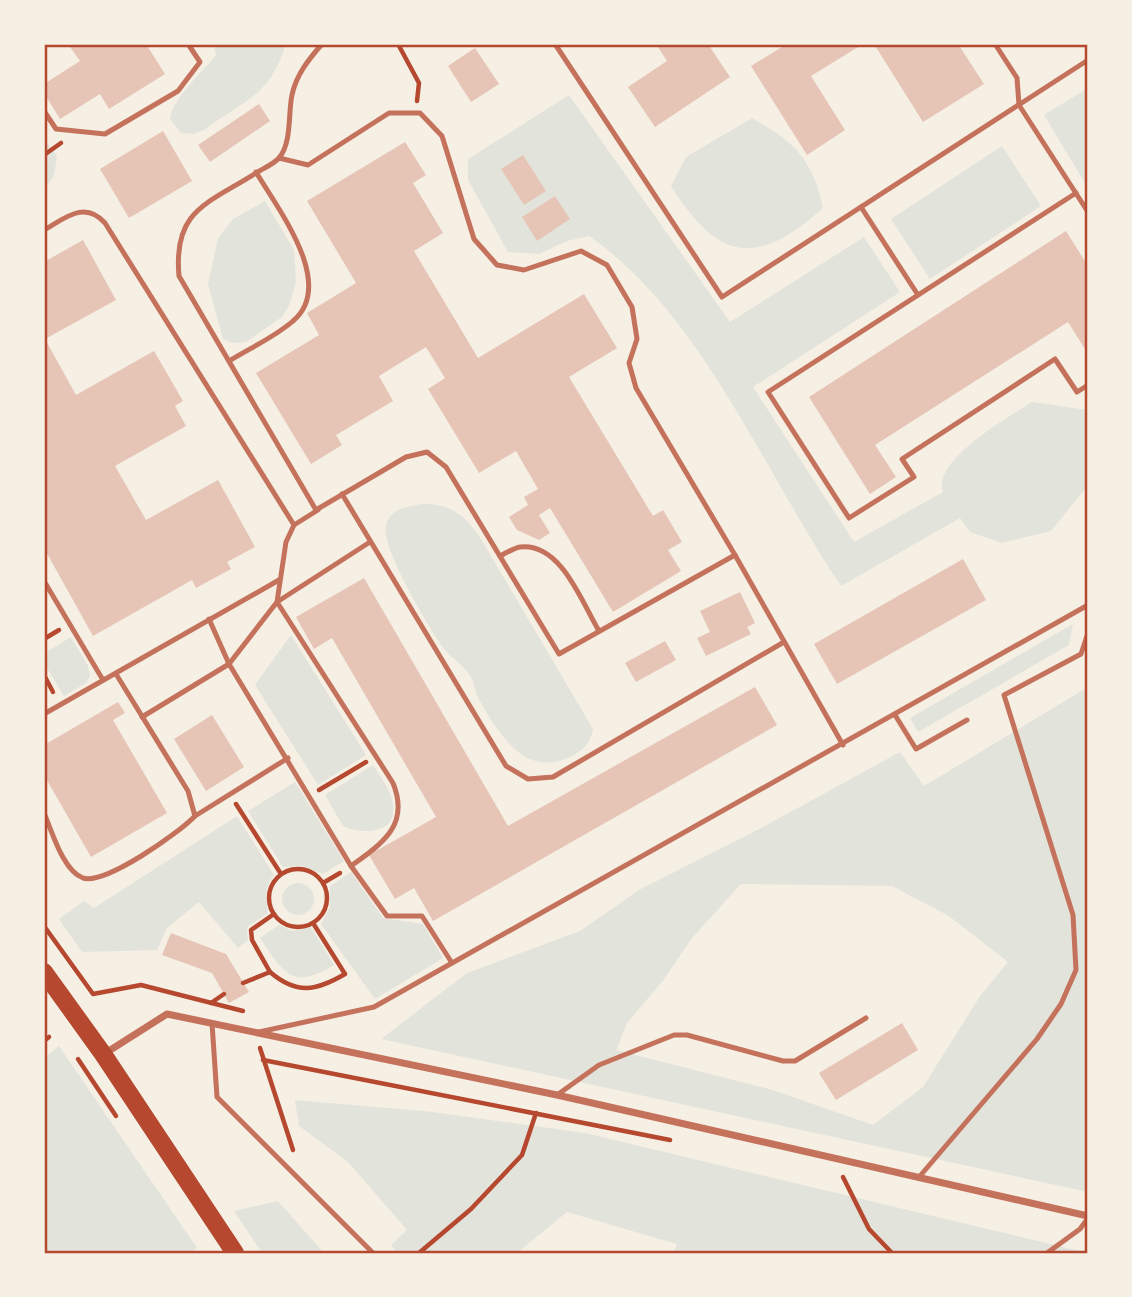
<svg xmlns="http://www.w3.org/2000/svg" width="1132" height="1297" font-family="'PT Sans Narrow',sans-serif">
<rect width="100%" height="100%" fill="#f6efe4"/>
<g fill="#e2e4dc" fill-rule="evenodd">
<path d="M 214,44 L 286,44 C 269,97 246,99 204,130 L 193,134 L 181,133 L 170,119 C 173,97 202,73 216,55 Z"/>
<polygon points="1088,88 1088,188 1044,115"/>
<path d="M 569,95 L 730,322 L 864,237 L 900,292 L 753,387 L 854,542 L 943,492 C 931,461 1009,417 1032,402 L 1088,410 L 1088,485 L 1051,531 L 1002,543 L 970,532 L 960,518 L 841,586 C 765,474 701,313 589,236 L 567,241 L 539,254 L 508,252 L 468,180 L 468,159 Z"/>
<path d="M 752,118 C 795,142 812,159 823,208 C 755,269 718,260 671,186 L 686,157 Z"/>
<polygon points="44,138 57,156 54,176 44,190"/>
<polygon points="1002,146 1041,206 930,279 891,219"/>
<polygon points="265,201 294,250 296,281 290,304 282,317 246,342 233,343 223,339 208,284 218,238 233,219"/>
<path d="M 421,504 C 449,504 461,512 478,534 L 593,729 C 591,742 583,751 570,757 C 555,764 539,765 524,756 C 505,744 488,717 478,697 C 475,691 474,683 471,677 C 464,666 453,659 445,650 C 430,630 380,547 386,525 C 390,509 407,507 421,504 Z"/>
<polygon points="1073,624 1069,645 918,732 910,718"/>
<polygon points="291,635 366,755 318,785 255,685"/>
<polygon points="71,637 88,666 90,676 86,683 64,696 45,665 48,651"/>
<path d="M 1088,687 L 1088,1192 L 381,1039 L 467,973 L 580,931 L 639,890 L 763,827 L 900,752 L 924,786 ZM 741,884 L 892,886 L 949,916 L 1008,962 L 980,996 L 923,1087 L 873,1125 L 773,1090 L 616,1050 L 627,1023 L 662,982 L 692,938 Z"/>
<path d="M 373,765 C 380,776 389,788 392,800 C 401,833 365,836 343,826 L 325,795 Z"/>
<polygon points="295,782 344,861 323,874 302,866 283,867 248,811"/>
<path d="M 237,816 L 274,875 C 264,887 266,898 268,913 L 247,927 L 248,940 L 238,948 L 199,902 L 167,928 L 157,950 L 82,952 L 59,919 L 84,901 L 94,908 Z"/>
<polygon points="351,872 383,918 423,924 443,958 375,999 321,924 330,907 330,886"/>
<circle cx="298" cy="899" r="16"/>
<path d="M 279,925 L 292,931 L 311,927 L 334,965 C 292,991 284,973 260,938 Z"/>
<polygon points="59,1046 197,1248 189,1253 44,1253 44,1058"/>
<polygon points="295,1100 433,1112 585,1133 1088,1253 674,1253 677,1244 567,1212 517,1253 398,1253 391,1245 407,1230 348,1162 299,1126"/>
<polygon points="278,1201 324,1253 262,1253 234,1211"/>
</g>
<g fill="#e6c5b7">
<polygon points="68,44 146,44 165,74 109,109 100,94 60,119 44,93 44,84 80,61"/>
<polygon points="656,44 708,44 730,77 655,127 628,87 667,61"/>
<polygon points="787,44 863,44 811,76 845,130 807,155 751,66"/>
<polygon points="874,44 958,44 984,84 923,122"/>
<polygon points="475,48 499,84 471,102 448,66"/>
<polygon points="259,104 270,121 210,162 198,145"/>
<polygon points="163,131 192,181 129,218 100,169"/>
<polygon points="405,142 426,175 413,183 443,233 414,251 478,358 584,294 617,348 569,377 653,516 663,510 682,542 668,550 681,571 613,612 550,508 539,515 550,533 539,540 517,530 509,517 528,505 524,497 538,489 516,451 479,473 428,389 445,378 426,347 379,376 393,401 336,435 342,445 311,464 256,373 319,335 307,313 356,283 307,201"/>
<polygon points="523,155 546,191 524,205 501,169"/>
<polygon points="555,196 570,219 537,241 522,217"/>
<polygon points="1066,231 1088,266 1088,354 1068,322 875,445 896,477 870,494 809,397"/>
<polygon points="83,240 116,300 45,339 76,395 154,351 183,401 175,406 186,426 115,466 146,520 218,480 255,547 227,562 231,569 196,588 192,580 93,636 44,548 44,262"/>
<polygon points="963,559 986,600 837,684 814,644"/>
<polygon points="364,578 508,826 755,687 777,725 433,921 414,888 395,899 369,855 436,817 332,638 314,649 296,617"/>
<polygon points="740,592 755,623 747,627 751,634 706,656 697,638 710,632 700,611"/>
<polygon points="665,641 676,660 636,682 625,663"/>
<polygon points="118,702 125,713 113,720 167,813 91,857 44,775 44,745"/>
<polygon points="212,715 244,767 206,791 174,739"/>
<polygon points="171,933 226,954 249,992 229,1003 212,973 162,955"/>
<polygon points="902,1023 918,1050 836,1100 819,1073"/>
</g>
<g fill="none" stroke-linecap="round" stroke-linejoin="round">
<g stroke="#b5482f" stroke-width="4.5">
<polyline points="398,44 419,83 417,101"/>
<polyline points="44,155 61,143"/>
<polyline points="44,639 59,630"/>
<polyline points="44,675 53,692"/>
<polyline points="319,790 366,762"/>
<polyline points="236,804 281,874"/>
<circle cx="298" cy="898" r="29"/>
<polyline points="323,883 340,873"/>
<polyline points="44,926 93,994 141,985 243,1011"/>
<polyline points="270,972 252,940 251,930 274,914"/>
<path d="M 243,983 L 270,972 C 297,995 316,991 345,974 L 313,923"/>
<polyline points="211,1003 224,994"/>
<polyline points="44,1041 49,1037"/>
<polyline points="260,1048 293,1150"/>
<polyline points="78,1059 116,1116"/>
<polyline points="263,1060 670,1140"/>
<polyline points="843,1177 869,1229 892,1253"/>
<polyline points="419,1253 471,1209 522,1155 536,1113"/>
</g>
<g stroke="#c5725c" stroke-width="5">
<path d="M 322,44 C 309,59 296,75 292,95 C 288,113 292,143 279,158 C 274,164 262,169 256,173 C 207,204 173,210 179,276 L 316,510 L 406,457 L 427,452 L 446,467 L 559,654 L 735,555 L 843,745"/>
<polyline points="555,44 722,297 1088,60"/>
<polyline points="995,44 1017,78 1019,105 1088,212"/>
<polyline points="44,111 56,129 105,134 178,91 200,62 188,44"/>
<polyline points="279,158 308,165 389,113 420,113 442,136 474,239 497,265 524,270 581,251 607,265 632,307 637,339 629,363 636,388 735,555"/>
<polyline points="1076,193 768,392 849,518 914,477 902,459 1055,359 1077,392 1088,385"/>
<polyline points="861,207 918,295"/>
<path d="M 44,230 C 65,218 85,200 105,223 L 294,525"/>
<path d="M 229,361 C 250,348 275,337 293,321 C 337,284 277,208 256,172"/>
<polyline points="342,494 506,766 528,779 553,777 784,642"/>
<path d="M 318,510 L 294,525 L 286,542 L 277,602 L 393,783 C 410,825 383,843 351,866"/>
<path d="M 500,556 C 506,553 514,548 520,547 C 561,542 582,603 599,631"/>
<polyline points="44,581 103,680"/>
<polyline points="209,619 229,664 351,866 387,916 422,916 452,963"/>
<polyline points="44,714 279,580"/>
<polyline points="895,715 916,749 967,720"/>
<polyline points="142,717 229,664 277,602 370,542"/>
<path d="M 44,813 C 52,831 63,871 83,878 C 105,885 179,833 195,816 L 188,791 L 116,674"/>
<polyline points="195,816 288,758"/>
<polyline points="212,1023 217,1097 373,1253"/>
<polyline points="259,1032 374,1007 1088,605"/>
<polyline points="557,1095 599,1065 674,1035 687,1035 783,1061 795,1061 866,1018"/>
<polyline points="920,1176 1037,1039 1061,1004 1076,970 1073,915 1004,695 1081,654 1088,633"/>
<polyline points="1047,1253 1080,1229 1088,1218"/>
</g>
<polyline stroke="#c5725c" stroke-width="7" points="104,1054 167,1014 557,1095 1088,1216"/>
<polyline stroke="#b5482f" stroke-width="18" points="44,972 103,1054 235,1253"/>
</g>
<rect width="1132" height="1297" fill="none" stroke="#f6efe4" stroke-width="91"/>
<rect x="46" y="46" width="1040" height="1206" fill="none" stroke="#b5482f" stroke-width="2.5"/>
</svg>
